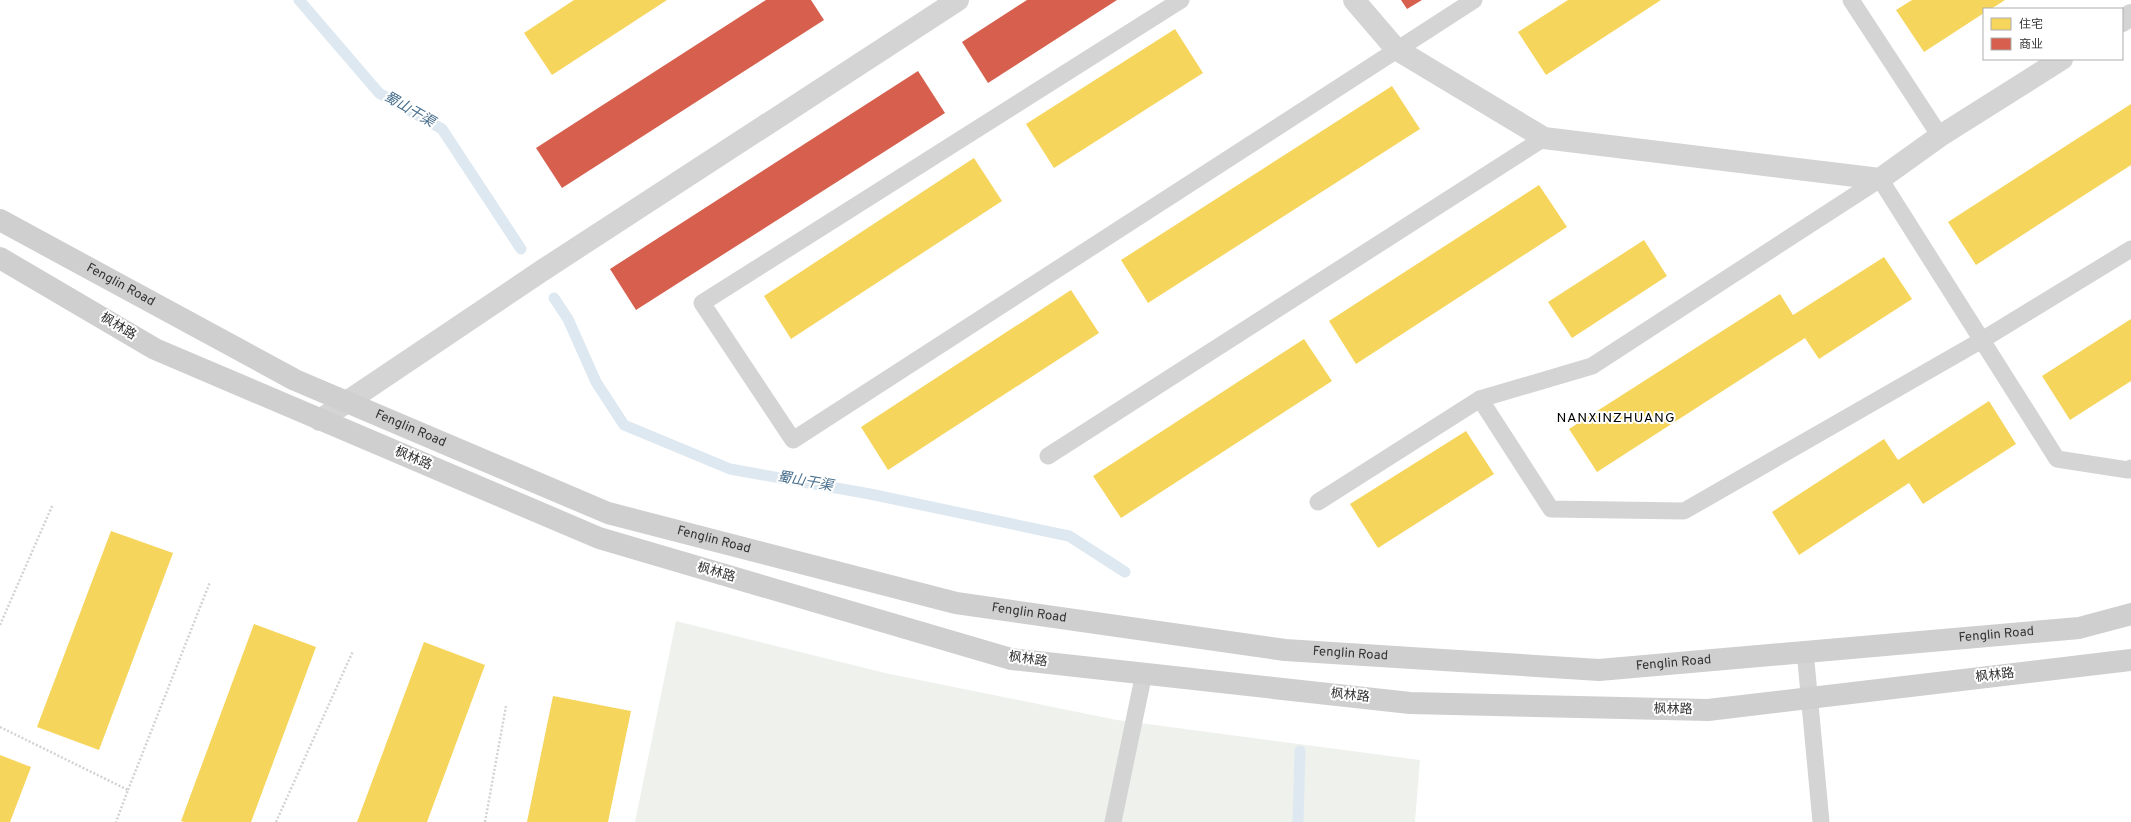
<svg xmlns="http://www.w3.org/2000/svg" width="2131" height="822" font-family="Overpass,'Noto Sans SC',sans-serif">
<rect width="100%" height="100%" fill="#fff"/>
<polygon fill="#eff2ec" points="676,621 885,673 1117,720 1420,760 1415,822 635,822"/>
<g fill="#f6d55c">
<polygon points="574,0 667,0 552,75 524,33"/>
<polygon points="1568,0 1661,0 1546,75 1518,32"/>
<polygon points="1912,0 2005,0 1991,9 1984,9 1984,13 1924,52 1896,10"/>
<polygon points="1175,29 1203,73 1054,168 1026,124"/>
<polygon points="1392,86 1420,129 1148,303 1121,260"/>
<polygon points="2131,104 2131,165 1976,265 1948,222"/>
<polygon points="974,158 1002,201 791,339 764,296"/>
<polygon points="1539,185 1567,227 1356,364 1329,321"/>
<polygon points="1644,240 1667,276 1572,338 1548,302"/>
<polygon points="1884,257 1912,299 1819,359 1805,338 1597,472 1569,429 1780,294 1793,315"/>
<polygon points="1071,290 1099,333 888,470 861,427"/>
<polygon points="2131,319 2131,381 2070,420 2042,376"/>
<polygon points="1304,339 1332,381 1121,518 1093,476"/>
<polygon points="1989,401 2016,444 1923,504 1909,483 1799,555 1772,512 1884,439 1898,460"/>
<polygon points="1466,431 1494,474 1378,548 1350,504"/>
<polygon points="111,531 173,553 99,750 37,727"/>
<polygon points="254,624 316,647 251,822 184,822 181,821"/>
<polygon points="424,642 485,665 427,822 357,822"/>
<polygon points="553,696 631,711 608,822 527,822"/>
<polygon points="0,755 31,767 10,822 0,822"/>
</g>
<g fill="#d6604d">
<polygon points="766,0 811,0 824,20 562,188 536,148"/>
<polygon points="1027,0 1117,0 988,83 962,42"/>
<polygon points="1401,0 1422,0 1407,9"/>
<polygon points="918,71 945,113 636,310 610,269"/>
</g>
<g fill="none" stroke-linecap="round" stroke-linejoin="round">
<g stroke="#dde8f0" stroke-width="11">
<polyline points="299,0 379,93 442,129 521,249"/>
<polyline points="554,298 568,319 596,382 624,425 730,469 870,494 1069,536 1125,572"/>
<polyline points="1298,822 1300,751"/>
</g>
<g stroke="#d3d3d3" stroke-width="2.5" stroke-dasharray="2 2" stroke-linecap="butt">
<polyline points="0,625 53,504"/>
<polyline points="0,727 128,790 116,822"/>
<polyline points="128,790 210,582"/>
<polyline points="276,822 353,651"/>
<polyline points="485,822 506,706"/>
</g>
<g stroke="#d4d4d4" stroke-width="17">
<polyline points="1181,0 702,303 793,440 1474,0"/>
<polyline points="1851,0 1940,136"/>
<polyline points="1480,399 1592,366 1880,179 2057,459 2128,470 2131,468"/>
<polyline points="1048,456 1544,138"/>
<polyline points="1318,502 1480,399 1551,509 1684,511 1982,340 2131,249"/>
<polyline points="1805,651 1821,822"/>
<polyline points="1113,822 1144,673"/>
</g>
<g stroke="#d4d4d4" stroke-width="22">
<polyline points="1354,0 1396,49 1544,138 1880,179 1940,136 2062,59"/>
<polyline points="2122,21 2131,15"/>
<polyline points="320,420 543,270 958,0"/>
</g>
<g stroke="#cfcfcf" stroke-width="22">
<path id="s1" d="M 0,220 L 295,380 L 608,513 L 956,603 L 1285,650 L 1599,670 L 2079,628 L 2131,614"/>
<polyline points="0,258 155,349 599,538 1011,659 1410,703 1708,710 2131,660"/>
</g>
</g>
<g text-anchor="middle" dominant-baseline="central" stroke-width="4" stroke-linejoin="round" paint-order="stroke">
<g font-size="13" fill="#333" stroke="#fff">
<text stroke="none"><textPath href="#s1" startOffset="137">Fenglin Road</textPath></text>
<text transform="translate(118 327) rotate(31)">枫林路</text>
<text stroke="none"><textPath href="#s1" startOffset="461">Fenglin Road</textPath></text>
<text transform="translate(413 459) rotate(23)">枫林路</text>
<text stroke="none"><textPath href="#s1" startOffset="785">Fenglin Road</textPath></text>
<text transform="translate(716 573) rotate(16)">枫林路</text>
<text stroke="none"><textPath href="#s1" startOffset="1109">Fenglin Road</textPath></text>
<text stroke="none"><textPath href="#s1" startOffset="2081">Fenglin Road</textPath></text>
<text stroke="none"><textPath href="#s1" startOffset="1433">Fenglin Road</textPath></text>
<text transform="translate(1028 660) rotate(8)">枫林路</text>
<text stroke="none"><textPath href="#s1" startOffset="1757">Fenglin Road</textPath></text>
<text transform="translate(1995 676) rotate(-7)">枫林路</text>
<text transform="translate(1350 696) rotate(6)">枫林路</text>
<text transform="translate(1673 710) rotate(1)">枫林路</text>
</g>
<g font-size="14" font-style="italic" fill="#486f8d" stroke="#fff">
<text transform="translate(409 110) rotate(30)">蜀山干渠</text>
<text transform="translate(805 482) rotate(10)">蜀山干渠</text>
</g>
<g font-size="14" letter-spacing="1" fill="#000" stroke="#fff">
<text x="1616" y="418">NANXINZHUANG</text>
</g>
</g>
<rect x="1983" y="8" width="140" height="52" fill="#ffffff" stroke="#adadad"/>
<rect x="1991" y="18" width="20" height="12" fill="#f6d55c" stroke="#adadad"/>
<text x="2019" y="28" font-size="12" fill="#333333">住宅</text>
<rect x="1991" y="38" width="20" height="12" fill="#d6604d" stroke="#adadad"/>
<text x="2019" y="48" font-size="12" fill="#333333">商业</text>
</svg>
